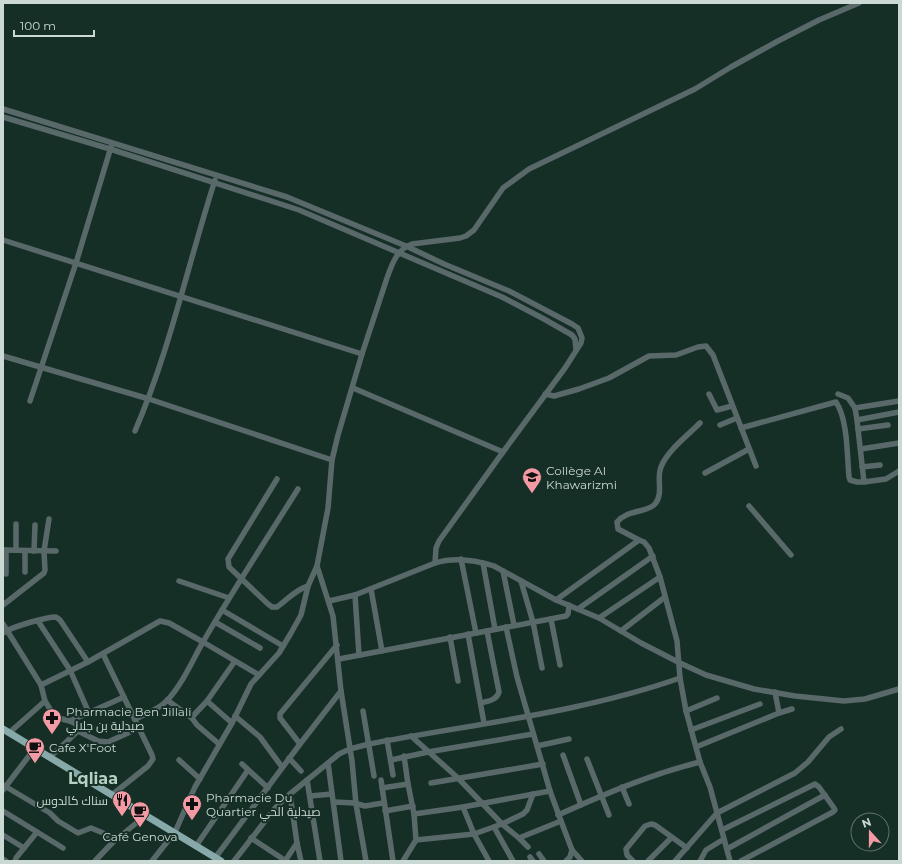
<svg xmlns="http://www.w3.org/2000/svg" width="902" height="864" font-family="Montserrat,Cairo,sans-serif">
<rect width="100%" height="100%" fill="#162f26"/>
<g fill="none" stroke-linecap="round" stroke-linejoin="round">
<g stroke="#59696a" stroke-width="5.5">
<polyline points="3,109 287,197 406,246 444,264 509,291 572,324 578,328 582,338 581,343 565,368 503,452 439,541 436,548 435,563"/>
<polyline points="3,117 110,149 299,210 502,297 544,319 572,335 575,339 576,350"/>
<polyline points="3,240 362,354"/>
<polyline points="3,356 149,399 332,460"/>
<polyline points="353,388 503,452"/>
<polyline points="545,394 554,396 579,389 609,378 649,356 676,355 698,347 706,346 713,355 720,373 756,466"/>
<polyline points="709,394 717,410 732,406"/>
<polyline points="838,394 848,398 855,408 899,401"/>
<polyline points="30,401 76,263 111,147"/>
<polyline points="855,408 857,420 899,412"/>
<polyline points="857,420 858,429 888,425"/>
<polyline points="720,425 737,418"/>
<path d="M 741,428 L 836,402 C 848,420 847,456 849,477 L 850,480 L 857,482 L 864,482"/>
<polyline points="858,429 864,482 886,479 899,471"/>
<path d="M 135,431 C 170,350 188,264 215,180"/>
<polyline points="861,449 899,443"/>
<polyline points="862,467 880,465"/>
<polyline points="705,473 749,449"/>
<path d="M 277,479 L 228,559 L 229,567 L 268,604 L 272,607 L 277,607 C 288,599 295,590 308,586"/>
<polyline points="749,506 791,555"/>
<path d="M 639,540 L 618,529 L 617,522 C 628,509 647,513 655,504 C 664,493 656,479 661,467 C 667,451 688,435 700,423"/>
<polyline points="3,550 56,551"/>
<polyline points="16,550 16,524"/>
<polyline points="34,551 35,525"/>
<polyline points="461,559 476,633"/>
<polyline points="483,563 495,629"/>
<polyline points="317,566 333,616 341,691 352,761 356,804 366,861"/>
<polyline points="503,571 514,625"/>
<polyline points="25,572 25,551"/>
<polyline points="6,574 6,550"/>
<polyline points="179,581 229,598"/>
<polyline points="521,581 533,622 542,668"/>
<polyline points="371,589 382,651"/>
<polyline points="355,595 359,655"/>
<polyline points="556,600 639,540 644,542 649,548 660,577 677,641 680,678 686,711 700,762 710,787 730,861"/>
<path d="M 329,601 L 355,595 L 435,563 C 454,557 475,560 494,566 L 556,600 L 599,618 L 641,643 L 680,663 L 706,675 L 754,689 L 795,696 L 844,701 L 865,699 L 899,689"/>
<polyline points="3,605 44,573 45,570 44,551 49,519"/>
<polyline points="578,609 653,556"/>
<polyline points="222,610 283,646"/>
<polyline points="599,618 660,577"/>
<polyline points="551,619 560,665"/>
<polyline points="38,621 70,670 89,713"/>
<polyline points="215,622 260,648"/>
<polyline points="3,624 41,685 45,701 53,714 58,718 70,721 76,724 79,729 78,731"/>
<polyline points="506,627 517,677 550,791 561,821 572,850 582,861"/>
<polyline points="621,631 665,597"/>
<path d="M 3,633 C 11,627 46,617 56,617 L 60,620 L 88,662"/>
<polyline points="468,634 484,723"/>
<polyline points="450,637 458,681"/>
<polyline points="103,654 152,755 153,759 148,766 113,794"/>
<polyline points="339,659 566,616 568,614 569,605"/>
<path d="M 41,685 L 88,662 L 160,621 L 169,623 L 203,642 C 233,590 266,540 298,489"/>
<polyline points="775,692 779,713 792,709"/>
<polyline points="167,700 192,718"/>
<polyline points="207,701 232,723"/>
<path d="M 481,703 C 488,701 497,700 499,692 L 487,631"/>
<polyline points="363,711 374,776"/>
<polyline points="686,711 717,698"/>
<polyline points="235,716 260,737 282,767"/>
<path d="M 135,719 C 144,715 154,711 162,705 C 179,692 192,661 203,642 L 259,675"/>
<polyline points="70,721 124,697"/>
<polyline points="691,730 760,704"/>
<polyline points="78,731 98,741 108,742 139,728"/>
<polyline points="9,733 45,701"/>
<polyline points="411,736 458,778 502,824 519,838 528,847"/>
<polyline points="387,740 393,775"/>
<polyline points="219,744 197,725 192,718 193,716 207,701 235,661"/>
<polyline points="300,744 280,718 280,714 337,645"/>
<polyline points="537,746 569,739"/>
<polyline points="696,747 779,713"/>
<polyline points="563,755 581,805"/>
<polyline points="404,756 408,784 414,814"/>
<polyline points="50,757 78,731"/>
<polyline points="289,758 301,771"/>
<polyline points="587,759 609,815"/>
<polyline points="179,760 200,779"/>
<polyline points="391,760 428,752 533,734"/>
<polyline points="328,763 341,861"/>
<polyline points="242,764 268,788"/>
<polyline points="307,780 320,861"/>
<polyline points="381,780 393,861"/>
<polyline points="431,783 543,764"/>
<polyline points="3,785 50,813 58,821 78,833 91,828 103,833 112,843"/>
<polyline points="622,787 629,804"/>
<polyline points="382,788 408,784"/>
<polyline points="3,790 35,748"/>
<polyline points="310,796 332,794"/>
<polyline points="334,802 354,803 365,806 383,803"/>
<polyline points="463,807 474,834 489,861"/>
<polyline points="3,811 63,848"/>
<polyline points="385,811 413,806"/>
<path d="M 558,815 C 605,794 651,774 700,762"/>
<polyline points="494,827 513,861"/>
<polyline points="722,830 815,784 819,787 834,808 835,810 833,812 741,861"/>
<polyline points="3,835 24,848"/>
<polyline points="251,838 286,861"/>
<polyline points="519,838 561,821"/>
<polyline points="416,840 474,834 502,824 523,814 527,810 533,794"/>
<polyline points="196,846 248,770"/>
<polyline points="727,849 825,795"/>
<polyline points="539,854 544,861"/>
<polyline points="530,857 533,861"/>
<polyline points="215,858 300,744 341,691"/>
<polyline points="3,859 6,861"/>
<polyline points="15,861 16,858 37,832"/>
<polyline points="95,861 112,843 146,815"/>
<path d="M 152,861 L 175,832 L 195,787 L 232,723 L 251,684 L 279,653 L 291,633 L 301,615 L 308,586 L 317,566 L 328,508 L 332,460 L 338,435 L 362,354 L 387,278 C 392,264 397,249 412,244 L 460,238 L 466,236 L 474,230 L 503,188 L 529,169 L 695,89 L 731,67 L 778,41 L 819,20 L 859,3"/>
<polyline points="234,861 276,807 290,794"/>
<polyline points="285,861 297,843"/>
<path d="M 301,861 L 297,843 L 290,794 L 339,754 L 350,749 L 369,744 C 473,724 580,713 680,678"/>
<polyline points="403,861 416,840 414,814 463,807 550,791"/>
<polyline points="566,861 570,857 572,850"/>
<polyline points="633,861 627,855 626,849 645,826 651,824 655,825 687,848"/>
<polyline points="648,861 671,838"/>
<polyline points="675,861 717,813 795,773 808,762 829,737 841,729"/>
<polyline points="700,861 706,850 724,839"/>
</g>
<polyline stroke="#88a9aa" stroke-width="7" points="3,729 221,861"/>
</g>
<defs>
<symbol id="school-pin" viewBox="-11 -11 22 30"><path d="M0 17L-7.5 6A9.5 9.5 0 1 1 7.5 6Z" fill="#f49aa5" stroke="#162f26"/><path d="M0-5L7-2L0 1L-7-2ZM-4 1L0 2.5L4 1V4Q0 6-4 4Z" fill="#111"/></symbol>
<symbol id="pharmacy-pin" viewBox="-11 -11 22 30"><path d="M0 17L-7.5 6A9.5 9.5 0 1 1 7.5 6Z" fill="#f49aa5" stroke="#162f26"/><path d="M-2-6h4v4h4v4h-4v4h-4v-4h-4v-4h4Z" fill="#111"/></symbol>
<symbol id="cafe-pin" viewBox="-11 -11 22 30"><path d="M0 17L-7.5 6A9.5 9.5 0 1 1 7.5 6Z" fill="#f49aa5" stroke="#162f26"/><path d="M-5.5-4.5H6V0H3Q3 3.5 0 3.5H-2.5Q-5.5 3.5-5.5 0ZM3-3.2v2h1.7v-2ZM-6 4.5H4V6H-6Z" fill="#111"/></symbol>
<symbol id="restaurant-pin" viewBox="-11 -11 22 30"><path d="M0 17L-7.5 6A9.5 9.5 0 1 1 7.5 6Z" fill="#f49aa5" stroke="#162f26"/><path d="M-5-6h1v4h1v-4h1v4h1v-4h1v5L-1.5 .5V6h-2V.5L-5-1ZM5-6V6H3V1.5H1.5Q1.5-4 5-6Z" fill="#111"/></symbol>
</defs>
<g fill-rule="evenodd">
<use href="#school-pin" x="521" y="466" width="22" height="30"/>
<use href="#pharmacy-pin" x="41" y="707" width="22" height="30"/>
<use href="#cafe-pin" x="24" y="736" width="22" height="30"/>
<use href="#restaurant-pin" x="111" y="789" width="22" height="30"/>
<use href="#pharmacy-pin" x="181" y="793" width="22" height="30"/>
<use href="#cafe-pin" x="129" y="800" width="22" height="30"/>
</g>
<g text-anchor="middle" dominant-baseline="central" stroke-width="4" stroke-linejoin="round" paint-order="stroke">
<g font-size="12" fill="#cad9d3" stroke="#162f26" text-anchor="start">
<text x="546" y="470">Collège Al<tspan x="546" dy="14">Khawarizmi</tspan></text>
<text x="66" y="711">Pharmacie Ben Jillali<tspan x="66" dy="14">صيدلية بن جلالي</tspan></text>
<text x="49" y="747">Cafe X'Foot</text>
<text x="206" y="797">Pharmacie Du<tspan x="206" dy="14">Quartier صيدلية الحي</tspan></text>
<text x="108" y="800" text-anchor="end">سناك كالدوس</text>
<text x="140" y="836" text-anchor="middle">Café Genova</text>
</g>
<g font-size="16" font-weight="bold" fill="#b4d1c4" stroke="#162f26">
<text x="93" y="778">Lqliaa</text>
</g>
</g>
<rect width="902" height="864" fill="none" stroke="#cad9d3" stroke-width="8"/>
<g transform="translate(870 832) rotate(339)"><circle r="19" fill="#162f26" stroke="#5e736b"/>
<path d="M0-3L7 15L0 10L-7 15Z" fill="#f49aa5"/>
<text y="-6" font-size="11" font-weight="bold" text-anchor="middle" fill="#cad9d3">N</text>
</g>
<path d="M14 30v6h80v-6" fill="none" stroke="#cad9d3" stroke-width="2"/>
<text x="20" y="30" font-size="12" fill="#cad9d3" stroke="#162f26" stroke-width="3" paint-order="stroke">100 m</text>
</svg>
